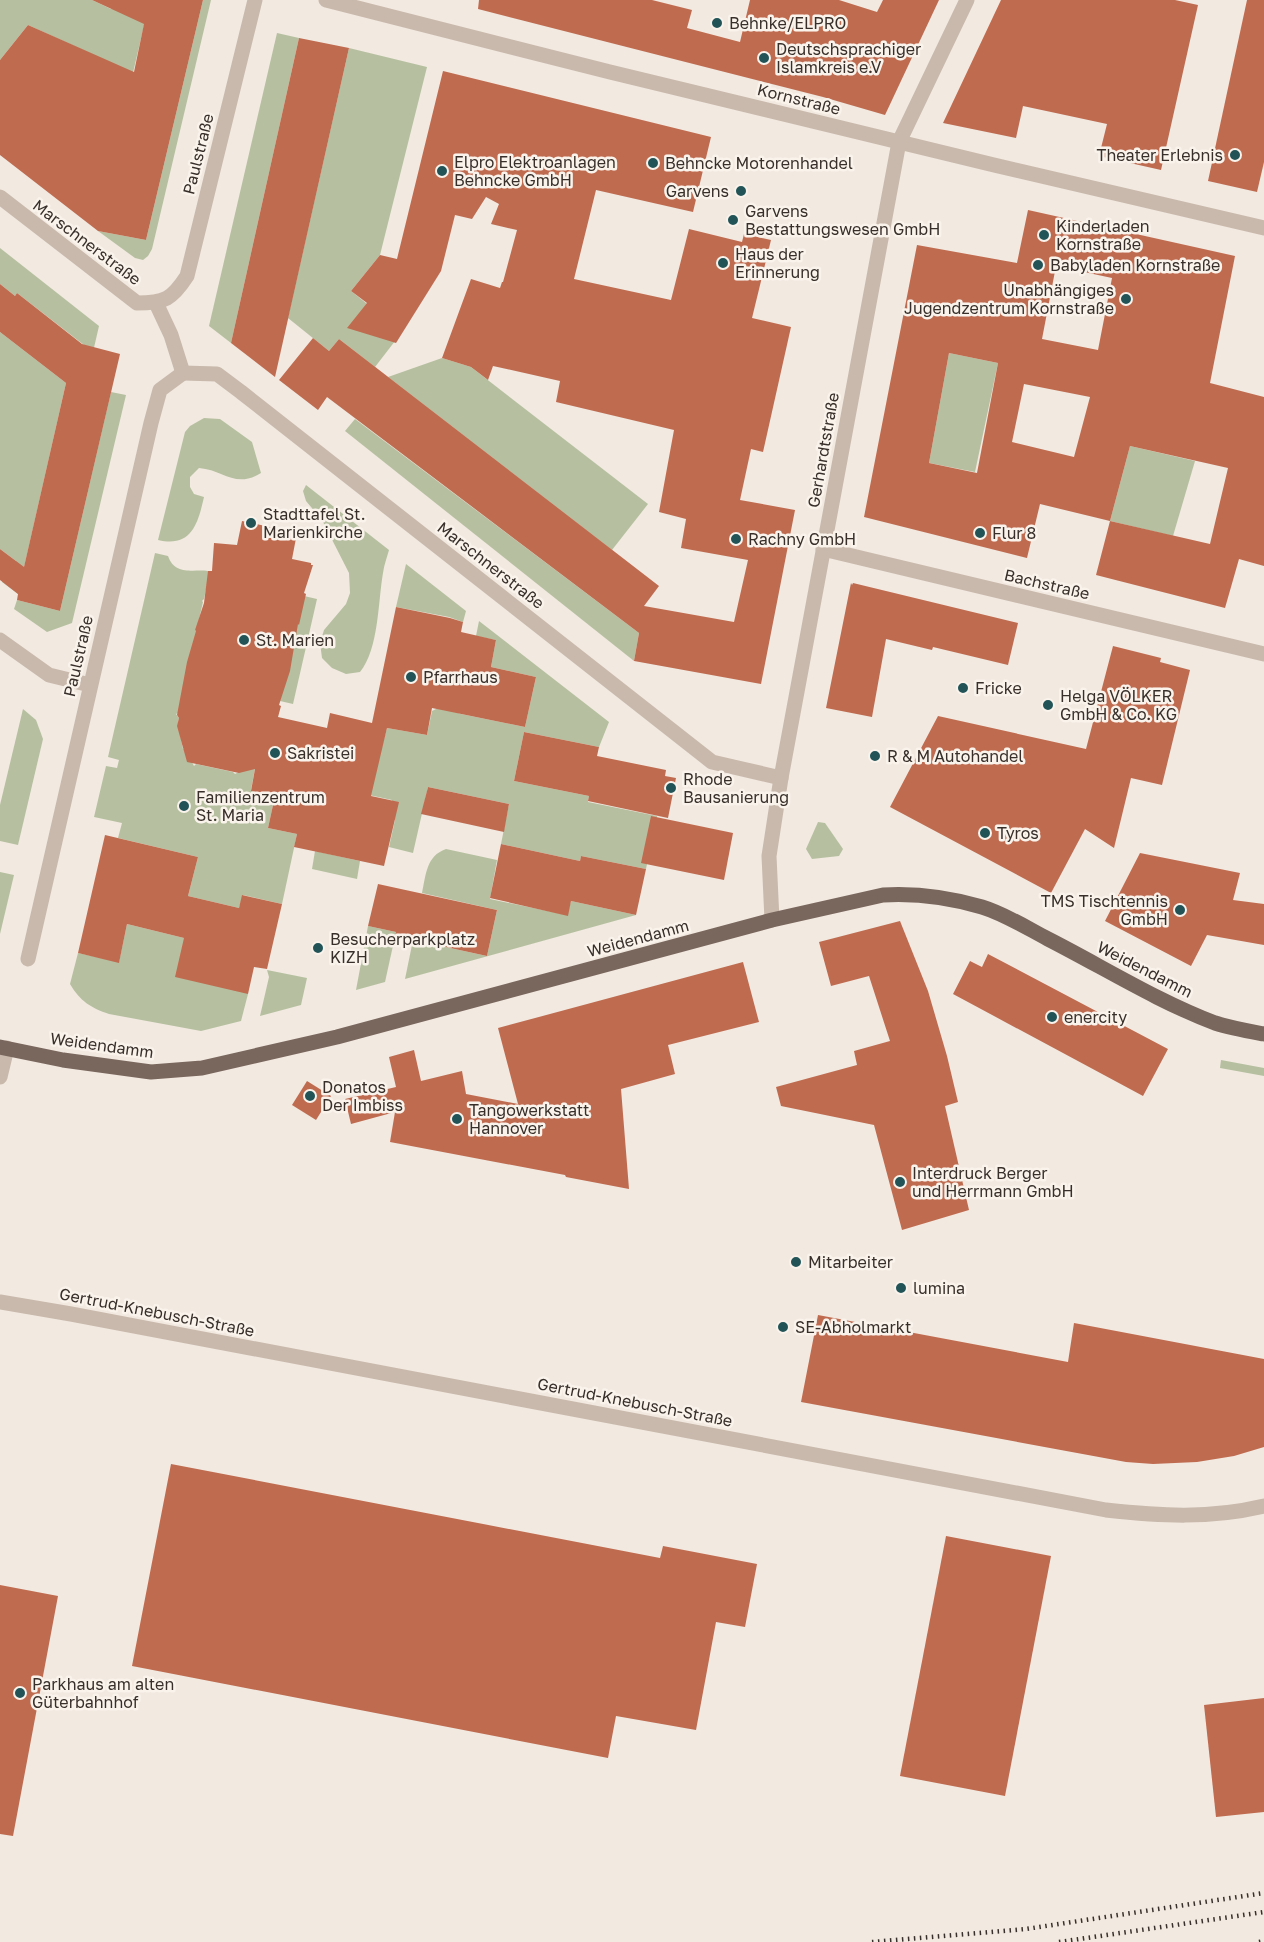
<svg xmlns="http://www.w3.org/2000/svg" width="1264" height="1942" font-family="'Golos Text',sans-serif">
<rect width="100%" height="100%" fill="#f2e9e0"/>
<g fill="#b6c0a0">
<polygon points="0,0 92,0 111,9 150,0 132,77 94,55 28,25 0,60"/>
<polygon points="203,0 211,0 152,249 148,256 143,260 135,258 98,231 146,240"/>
<polygon points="277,33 299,38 231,343 209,326"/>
<polygon points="349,48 427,67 380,255 351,291 402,332 375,367 339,339 329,351 288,318"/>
<polygon points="0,248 99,326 93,352 17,293 15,296 0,284"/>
<polygon points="0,332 66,383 18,594 2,582 16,561 0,549"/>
<polygon points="949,353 998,363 975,472 929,463"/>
<polygon points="442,358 471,367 648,504 612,550 388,377"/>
<polygon points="111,392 126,395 72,623 47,632 14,609 17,600 60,611"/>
<path d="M 204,418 L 220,419 L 252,442 L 261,473 C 235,489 224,470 199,468 L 190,477 L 190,487 L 194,494 L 204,497 C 198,523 192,548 158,540 L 185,432 L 190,426 Z"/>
<polygon points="355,419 639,633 634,661 345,431"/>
<polygon points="1130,446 1195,461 1173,536 1110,521"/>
<path d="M 306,485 L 389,550 C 387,557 384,565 383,573 C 378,601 379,649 360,672 L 346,674 L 332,668 L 322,658 L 320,643 L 324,630 L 346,604 L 350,593 L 349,573 L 322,520 L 306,501 L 303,491 Z"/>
<path d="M 155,553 L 168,556 C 175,576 193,569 208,571 L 209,575 L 204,599 L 202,601 L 203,602 L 197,628 L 195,630 L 197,631 L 178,713 L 176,714 L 179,718 L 178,724 L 183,749 L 185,749 L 194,766 L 196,764 L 233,772 L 235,774 L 256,763 L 251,790 L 275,796 L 268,828 L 297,834 L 282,904 L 243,895 L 239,908 L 188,896 L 198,857 L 118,838 L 122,823 L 94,817 L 106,766 L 117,768 L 119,760 L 108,757 Z"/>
<polygon points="406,564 466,611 463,622 449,617 396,607"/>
<polygon points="304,596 317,599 293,704 280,701 297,624 299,624 298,621"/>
<polygon points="479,621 609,722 599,747 524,732 514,781 589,796 588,802 657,816 646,869 581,856 580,861 501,844 509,804 428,787 413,853 389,847 395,820 389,818 392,800 369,795 387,728 427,735 432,711 440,707 461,714 525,727 536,677 491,667 496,640 476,636"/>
<polygon points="23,709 36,720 43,739 18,845 0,841 0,805"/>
<polygon points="818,822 825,823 843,849 839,856 812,859 806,849"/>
<path d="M 446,849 L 497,860 L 490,899 L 567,915 L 571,901 L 636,915 L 405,979 L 413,940 L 487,956 L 497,910 L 422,893 C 426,875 426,856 446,849 Z"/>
<polygon points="315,851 360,861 357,879 312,869"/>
<polygon points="0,872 14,875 0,934"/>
<path d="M 127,924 L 184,938 L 248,994 L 241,1021 L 201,1031 L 109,1014 C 91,1008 80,1001 70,984 L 78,953 L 119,962 Z"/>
<polygon points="368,926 396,932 385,982 356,990"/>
<polygon points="267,970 307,978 301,1005 260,1016 269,977"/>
<polygon points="1221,1060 1264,1068 1264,1076 1220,1068"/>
</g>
<g fill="#bf6b50" fill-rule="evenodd">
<polygon points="92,0 203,0 146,240 98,231 0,155 0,60 28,25 134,72 144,24"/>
<polygon points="479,0 652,0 692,10 687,28 740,42 750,0 839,0 877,12 883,0 939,0 885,115 823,97 478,9"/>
<polygon points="1001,0 1175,0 1198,5 1161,170 1099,156 1107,124 1023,106 1016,138 943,123"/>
<polygon points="1247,0 1264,0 1264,162 1257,192 1208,181"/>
<polygon points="299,38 349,48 275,377 231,343"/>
<polygon points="443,71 711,137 693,212 596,190 574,279 671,300 689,229 742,242 744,234 771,240 752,318 791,327 763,452 751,449 740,500 795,510 761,684 634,661 639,633 327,397 318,410 279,380 313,338 329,351 339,339 659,586 644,606 734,622 748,560 681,548 686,519 659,512 674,430 556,402 560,381 493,366 488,380 471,367 442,358 471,279 500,288 502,282 503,282 517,230 491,224 499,204 486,197 472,219 455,215 441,271 396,343 347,328 367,303 351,291 380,255 397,259"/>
<path d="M 1028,210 L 1235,256 L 1210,383 L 1264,397 L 1264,566 L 1239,559 L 1225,608 L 1096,575 L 1110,521 L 1040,504 L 1027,558 L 864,517 L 917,245 L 1017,263 ZM 1056,266 L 1112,278 L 1098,350 L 1042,339 ZM 949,353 L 998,363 L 977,473 L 929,463 ZM 1024,384 L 1090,397 L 1074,457 L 1012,442 ZM 1130,446 L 1228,468 L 1210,544 L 1110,521 Z"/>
<polygon points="0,284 15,296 17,293 82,344 120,354 60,611 17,600 18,594 0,580 0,549 24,567 66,383 0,332"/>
<polygon points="242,521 297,533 292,559 311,563 311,565 313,565 304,593 306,594 299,625 298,624 290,671 279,705 281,706 278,717 327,728 330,713 372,723 396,607 450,618 463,622 461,632 496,640 491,667 536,677 525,727 432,708 427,735 387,728 371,796 399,802 384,866 294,847 297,834 268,828 275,796 251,791 255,769 239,773 187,762 177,726 179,718 177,715 187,662 196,631 195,630 204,603 208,571 212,571 214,543 237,545"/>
<polygon points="851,583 852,585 853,583 1018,623 1008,665 933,647 932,650 886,639 872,717 826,708"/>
<polygon points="1113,646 1161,658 1160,662 1190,670 1162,785 1131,778 1114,848 1085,829 1051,893 890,807 938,716 1086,749"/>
<polygon points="524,732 599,747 597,756 666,770 665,776 676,778 668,818 588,801 589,796 514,781"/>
<polygon points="428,787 509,804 504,832 421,814"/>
<polygon points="651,816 733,833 724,880 641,863"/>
<polygon points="105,835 198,857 188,896 239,908 242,895 282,904 267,969 254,967 248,994 175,977 184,938 127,924 119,963 78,953"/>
<polygon points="501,844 580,861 581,856 646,869 636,915 571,901 568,916 490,898"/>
<polygon points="1140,853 1240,873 1233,900 1264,904 1264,945 1207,935 1191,966 1105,921"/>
<polygon points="378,884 497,910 487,956 395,936 396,932 368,926"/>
<polygon points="900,921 928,991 947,1056 958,1102 945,1106 969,1210 902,1230 874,1125 781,1106 776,1087 857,1065 854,1051 890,1041 869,976 831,986 819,942"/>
<polygon points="988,954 1168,1049 1143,1096 953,994 970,961 982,967"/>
<polygon points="743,962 759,1022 668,1045 675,1074 621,1089 629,1189 566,1177 565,1175 390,1142 395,1112 351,1124 345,1099 396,1087 389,1057 414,1050 421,1081 462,1071 466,1094 518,1104 498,1028"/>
<polygon points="307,1081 331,1096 316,1120 292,1105"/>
<polygon points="818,1315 1068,1362 1074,1323 1264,1359 1264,1447 1234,1456 1197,1462 1153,1464 1126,1462 801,1402"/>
<polygon points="171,1464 660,1558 663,1546 757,1564 745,1627 716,1622 696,1730 616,1716 608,1758 132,1666"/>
<polygon points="946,1536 1051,1556 1005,1796 900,1776"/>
<polygon points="0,1585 58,1596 13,1836 0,1834"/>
<polygon points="1264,1698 1264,1812 1216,1817 1204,1705"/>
</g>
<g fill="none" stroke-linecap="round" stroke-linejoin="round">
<g stroke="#c9b9ac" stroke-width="15">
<polyline points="326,0 610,72 994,165 1264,228"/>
<path d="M 0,197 L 137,303 C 165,303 172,299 187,276 L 255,0"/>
<polyline points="156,303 171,335 183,373"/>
<polyline points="183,373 217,374 241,392 712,762 781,778"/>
<polyline points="823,549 1264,654"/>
<polyline points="0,640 49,675 90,685"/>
<polyline points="772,920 769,856 781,778 899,142 967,0"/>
<polyline points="28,959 151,423 160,390 183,373"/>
<polyline points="0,1077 7,1048"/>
<path d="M 0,1302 L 71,1314 L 1106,1510 C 1161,1516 1209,1519 1264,1506"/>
</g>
<path stroke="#79665d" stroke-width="15" d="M 0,1047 L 63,1060 L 151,1072 L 202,1068 L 337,1037 L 772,920 L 883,895 C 916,893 951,898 982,907 C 1005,914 1027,928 1048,939 C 1103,967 1157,1001 1215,1023 C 1231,1028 1248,1031 1264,1034"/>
<g stroke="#382f2a" stroke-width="4.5" stroke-dasharray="1.5 4.5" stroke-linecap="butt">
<polyline points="872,1942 1026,1929 1264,1893"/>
<polyline points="1059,1942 1264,1912"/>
<polyline points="1259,1942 1264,1941"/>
</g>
</g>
<g fill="#225457" stroke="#f9f3ec" stroke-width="2">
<circle cx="717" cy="23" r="6"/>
<circle cx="764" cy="58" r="6"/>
<circle cx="1235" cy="155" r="6"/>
<circle cx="653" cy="163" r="6"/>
<circle cx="442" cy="171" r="6"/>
<circle cx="741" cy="191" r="6"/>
<circle cx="733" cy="220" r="6"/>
<circle cx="1044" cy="235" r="6"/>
<circle cx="723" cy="263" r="6"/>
<circle cx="1038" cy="265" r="6"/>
<circle cx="1126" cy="299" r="6"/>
<circle cx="251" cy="523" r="6"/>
<circle cx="980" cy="533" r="6"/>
<circle cx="736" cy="539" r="6"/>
<circle cx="244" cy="640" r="6"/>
<circle cx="411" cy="677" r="6"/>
<circle cx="963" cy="688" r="6"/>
<circle cx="1048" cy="705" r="6"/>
<circle cx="275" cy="753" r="6"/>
<circle cx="875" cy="756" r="6"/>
<circle cx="671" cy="788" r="6"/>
<circle cx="184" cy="806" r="6"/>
<circle cx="985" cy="833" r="6"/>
<circle cx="1180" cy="910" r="6"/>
<circle cx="318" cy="948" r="6"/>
<circle cx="1052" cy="1017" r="6"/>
<circle cx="310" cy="1096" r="6"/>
<circle cx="457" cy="1119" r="6"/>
<circle cx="900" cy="1182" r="6"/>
<circle cx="796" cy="1262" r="6"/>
<circle cx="901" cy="1288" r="6"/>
<circle cx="783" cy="1327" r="6"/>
<circle cx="20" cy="1693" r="6"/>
</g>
<g text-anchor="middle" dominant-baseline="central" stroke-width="5" stroke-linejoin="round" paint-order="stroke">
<g font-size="16" fill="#382f2a" stroke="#f9f3ec" text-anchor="start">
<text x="729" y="23">Behnke/ELPRO</text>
<text x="776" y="49">Deutschsprachiger<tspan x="776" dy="18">Islamkreis e.V</tspan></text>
<text x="1223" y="155" text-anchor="end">Theater Erlebnis</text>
<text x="454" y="162">Elpro Elektroanlagen<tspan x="454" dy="18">Behncke GmbH</tspan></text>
<text x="665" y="163">Behncke Motorenhandel</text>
<text x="729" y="191" text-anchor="end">Garvens</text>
<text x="745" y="211">Garvens<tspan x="745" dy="18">Bestattungswesen GmbH</tspan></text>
<text x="1056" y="226">Kinderladen<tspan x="1056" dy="18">Kornstraße</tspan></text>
<text x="735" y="254">Haus der<tspan x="735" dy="18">Erinnerung</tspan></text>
<text x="1050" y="265">Babyladen Kornstraße</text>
<text x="1114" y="290" text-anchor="end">Unabhängiges<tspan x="1114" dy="18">Jugendzentrum Kornstraße</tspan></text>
<text x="263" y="514">Stadttafel St.<tspan x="263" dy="18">Marienkirche</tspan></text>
<text x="992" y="533">Flur 8</text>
<text x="748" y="539">Rachny GmbH</text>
<text x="256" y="640">St. Marien</text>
<text x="423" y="677">Pfarrhaus</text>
<text x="975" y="688">Fricke</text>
<text x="1060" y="696">Helga VÖLKER<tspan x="1060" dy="18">GmbH &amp; Co. KG</tspan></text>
<text x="287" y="753">Sakristei</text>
<text x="887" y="756">R &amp; M Autohandel</text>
<text x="683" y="779">Rhode<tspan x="683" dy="18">Bausanierung</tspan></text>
<text x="196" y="797">Familienzentrum<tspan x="196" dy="18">St. Maria</tspan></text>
<text x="997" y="833">Tyros</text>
<text x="1168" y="901" text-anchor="end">TMS Tischtennis<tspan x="1168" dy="18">GmbH</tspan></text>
<text x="330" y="939">Besucherparkplatz<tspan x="330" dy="18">KIZH</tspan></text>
<text x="1064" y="1017">enercity</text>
<text x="322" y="1087">Donatos<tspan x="322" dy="18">Der Imbiss</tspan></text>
<text x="469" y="1110">Tangowerkstatt<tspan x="469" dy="18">Hannover</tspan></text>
<text x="912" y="1173">Interdruck Berger<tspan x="912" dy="18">und Herrmann GmbH</tspan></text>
<text x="808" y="1262">Mitarbeiter</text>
<text x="913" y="1288">lumina</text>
<text x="795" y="1327">SE-Abholmarkt</text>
<text x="32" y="1684">Parkhaus am alten<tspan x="32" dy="18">Güterbahnhof</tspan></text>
</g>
<g font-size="16" fill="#382f2a" stroke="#f9f3ec">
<text transform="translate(799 99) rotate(14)">Kornstraße</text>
<text transform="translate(198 154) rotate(-76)">Paulstraße</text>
<text transform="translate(87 242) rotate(37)">Marschnerstraße</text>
<text transform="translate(823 450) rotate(-80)">Gerhardtstraße</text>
<text transform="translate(491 565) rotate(38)">Marschnerstraße</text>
<text transform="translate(1047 584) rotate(13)">Bachstraße</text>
<text transform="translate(78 656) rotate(-77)">Paulstraße</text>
<text transform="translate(638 938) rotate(-15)">Weidendamm</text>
<text transform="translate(1145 969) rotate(27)">Weidendamm</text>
<text transform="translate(102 1045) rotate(8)">Weidendamm</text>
<text transform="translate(157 1312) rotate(11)">Gertrud-Knebusch-Straße</text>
<text transform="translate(635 1402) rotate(11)">Gertrud-Knebusch-Straße</text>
</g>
</g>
</svg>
